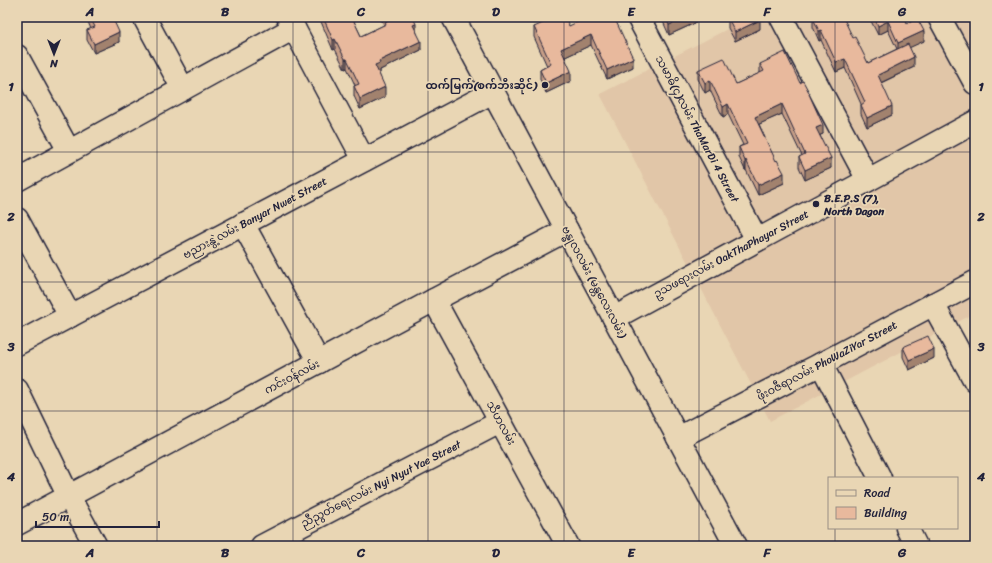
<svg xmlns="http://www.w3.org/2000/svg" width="992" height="563" font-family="Sriracha,'Noto Sans Myanmar',sans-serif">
<rect width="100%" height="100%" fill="#e9d6b4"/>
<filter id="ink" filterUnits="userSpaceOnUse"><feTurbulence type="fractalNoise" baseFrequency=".025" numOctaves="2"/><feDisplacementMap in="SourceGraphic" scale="8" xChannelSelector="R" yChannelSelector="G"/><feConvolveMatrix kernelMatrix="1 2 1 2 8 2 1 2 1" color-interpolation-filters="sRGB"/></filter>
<g filter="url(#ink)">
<polygon fill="#e1c6a8" points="751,17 975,17 975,313 770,421 600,94"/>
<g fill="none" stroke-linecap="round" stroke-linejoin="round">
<defs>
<g id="minor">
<polyline points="144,17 183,89"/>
<polyline points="288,17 364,160"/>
<polyline points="453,17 736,546"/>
<polyline points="638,17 757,240"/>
<polyline points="781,17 868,180"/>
<polyline points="939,17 975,83"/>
<polyline points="17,56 69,151"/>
<polyline points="17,180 294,28"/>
<polyline points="17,219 70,316"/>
<polyline points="243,224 319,362"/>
<polyline points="434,300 568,546"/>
<polyline points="933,304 975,381"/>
<polyline points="614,318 975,122"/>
<polyline points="17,344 493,92"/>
<polyline points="821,364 880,478"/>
<polyline points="17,390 69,497 96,546"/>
<polyline points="678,438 821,364 975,282"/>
<polyline points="17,524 434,300 567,230"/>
<polyline points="907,528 916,546"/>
<polyline points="262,546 500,422"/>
</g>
</defs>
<use href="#minor" stroke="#22223b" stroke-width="25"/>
<use href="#minor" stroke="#e9d6b4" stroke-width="22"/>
</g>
<g fill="#c89f87" stroke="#22223b">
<polygon points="86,17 112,17 119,42 94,53 87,40 87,30 91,29"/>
<polygon points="319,17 352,17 361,36 384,25 380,17 413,17 421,50 380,70 380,73 379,73 385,97 360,109 354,96 354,86 355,85 347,68 345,69 335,49 333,50"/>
<polygon points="661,17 695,17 695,23 669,35"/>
<polygon points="869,17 905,17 907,23 924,41 909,47 914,67 881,83 892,115 867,127 861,114 861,104 845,68 836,72 821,40 819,41 813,27 813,18 853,38 868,63 897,49 888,30 878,35"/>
<polygon points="728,18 760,29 735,41 728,28"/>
<polygon points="606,20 633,67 607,79 591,45 565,57 571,81 546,93 540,79 540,70 547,66 534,37 534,27 569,26"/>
<polygon points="760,64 800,83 810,96 823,134 820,135 831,168 805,180 799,167 799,157 802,156 782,114 759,124 784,183 758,195 746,170 745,170 739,157 739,147 743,145 728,114 723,117 710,90 705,93 698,79 698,70 736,84 760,73"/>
<polygon points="903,347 934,358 909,370 903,357"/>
</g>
<g fill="#a2826e" stroke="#22223b">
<polygon points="687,17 695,17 695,23 669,35 669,25"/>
<polygon points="760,20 760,29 735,41 735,32"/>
<polygon points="888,21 888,30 878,35 878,26"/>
<polygon points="416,24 416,33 413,25"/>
<polygon points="821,30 821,40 819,41 819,31"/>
<polygon points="924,31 924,41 898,53 898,43"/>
<polygon points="119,32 119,42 94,53 94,44"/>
<polygon points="591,35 591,45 561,59 561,49"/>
<polygon points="335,39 335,49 333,50 333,40"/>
<polygon points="421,41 421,50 380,70 380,73 375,75 375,65 379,61"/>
<polygon points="914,57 914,67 878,84 878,75"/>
<polygon points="633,58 633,67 607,79 607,70"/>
<polygon points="345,59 347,59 347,68 345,69"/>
<polygon points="845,59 845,68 836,72 836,62"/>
<polygon points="571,71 571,81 546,93 546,83"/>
<polygon points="710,80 710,90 705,93 705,83"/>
<polygon points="385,87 385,97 360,109 360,99"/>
<polygon points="728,104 728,114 723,117 723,107"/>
<polygon points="782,104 782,114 755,126 755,117"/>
<polygon points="892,106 892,115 867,127 867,118"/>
<polygon points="823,125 823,134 816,137 816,128"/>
<polygon points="831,158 831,168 805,180 805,170"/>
<polygon points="746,160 746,170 745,170 745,161"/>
<polygon points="784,173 784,183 758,195 758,185"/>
<polygon points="934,349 934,358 909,370 909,360"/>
</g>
<g fill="#e8b99d" stroke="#22223b">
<polygon points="90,17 112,17 119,32 94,44 87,30 95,27"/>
<polygon points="323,17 352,17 361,36 386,24 385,22 387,21 385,17 413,17 416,24 413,25 421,41 379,61 380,63 375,65 385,87 360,99 354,86 359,84 347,59 345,59 335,39 333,40"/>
<polygon points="556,17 565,17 569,26 588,17 604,17 606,20 614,17 633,58 607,70 591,35 561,49 571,71 546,83 540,70 551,64 534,27"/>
<polygon points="666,17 687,17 669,25"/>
<polygon points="731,17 759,17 760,20 735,32 728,18"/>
<polygon points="814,17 843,17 853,38 855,37 868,63 908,44 914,57 878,75 892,106 867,118 861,105 865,102 845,59 836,62 821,30 819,31 813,18"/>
<polygon points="874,17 905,17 907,23 917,18 924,31 898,43 888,21 878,26"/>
<polygon points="785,52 800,83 803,81 810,94 809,94 823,125 816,128 831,158 805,170 799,157 805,154 782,104 755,117 776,161 777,160 784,173 758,185 746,160 745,161 739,147 747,144 728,104 723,107 710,80 705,83 698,70 724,58 736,84 764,71 760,64"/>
<polygon points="928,336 934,349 909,360 903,347"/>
</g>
</g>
<path fill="none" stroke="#22223b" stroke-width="1" stroke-opacity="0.55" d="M 157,17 L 157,546M 293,17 L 293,546M 428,17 L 428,546M 564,17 L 564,546M 699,17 L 699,546M 835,17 L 835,478M 17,152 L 975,152M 17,282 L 975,282M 17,411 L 975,411M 835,528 L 835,546"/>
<g fill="#22223b" stroke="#e9d6b4" stroke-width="1.5">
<circle cx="545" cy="85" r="4"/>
<circle cx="816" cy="204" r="4"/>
</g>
<g text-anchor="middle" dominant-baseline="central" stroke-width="3.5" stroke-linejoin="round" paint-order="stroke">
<g font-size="11" font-weight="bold" fill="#22223b" stroke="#e9d6b4" text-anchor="end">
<text x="537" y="85">ထက်မြက်(စက်ဘီးဆိုင်)</text>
<text x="824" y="198" text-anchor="start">B.E.P.S (7),<tspan x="824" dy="13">North Dagon</tspan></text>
</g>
<g font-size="11" fill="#22223b" stroke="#e9d6b4">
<text transform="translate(697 129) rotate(62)">သမာဓိ(၄)လမ်း ThaMarDi 4 Street</text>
<text transform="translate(255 218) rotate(-28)">ဗညားနွဲ့လမ်း Banyar Nwet Street</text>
<text transform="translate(731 254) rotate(-28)">ဥသဖရားလမ်း OakThaPhayar Street</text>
<text transform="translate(594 282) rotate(62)">ဗန္ဓုလလမ်း (မန္တလေးလမ်း)</text>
<text transform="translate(827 361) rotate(-28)">ဖိုးဝဇီရာလမ်း PhoWaZiYar Street</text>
<text transform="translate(292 377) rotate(-28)">ကင်းဝန်လမ်း</text>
<text transform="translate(501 423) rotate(61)">သီဟလမ်း</text>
<text transform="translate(381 484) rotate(-27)">ညီညွတ်ရေးလမ်း Nyi Nyut Yae Street</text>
</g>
</g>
<rect width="992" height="563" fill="none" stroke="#e9d6b4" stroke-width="44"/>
<rect x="828" y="477" width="130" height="52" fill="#e9d6b4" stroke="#998e84"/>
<rect x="836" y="490" width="20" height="6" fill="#e9d6b4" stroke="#998e84"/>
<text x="864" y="497" font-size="12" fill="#22223b">Road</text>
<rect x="836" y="507" width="20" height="12" fill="#e8b99d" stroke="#998e84"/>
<text x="864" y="517" font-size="12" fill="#22223b">Building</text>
<g transform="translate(54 54) rotate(180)" stroke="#e9d6b4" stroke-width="3" paint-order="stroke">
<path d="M0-3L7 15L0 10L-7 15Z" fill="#22223b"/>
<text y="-6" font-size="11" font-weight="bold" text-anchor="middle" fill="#22223b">N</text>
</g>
<path d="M36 521v6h123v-6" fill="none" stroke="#22223b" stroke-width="2"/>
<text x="42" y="521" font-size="12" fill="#22223b" stroke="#e9d6b4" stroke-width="3" paint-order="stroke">50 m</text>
<rect x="22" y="22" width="948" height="519" fill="none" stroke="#22223b" stroke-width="1.5"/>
<g font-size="13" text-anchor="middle" font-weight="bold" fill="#22223b">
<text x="90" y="16">A</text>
<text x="225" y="16">B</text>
<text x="361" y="16">C</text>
<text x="496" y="16">D</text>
<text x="631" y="16">E</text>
<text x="767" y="16">F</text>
<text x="902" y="16">G</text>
<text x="11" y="91">1</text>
<text x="981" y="91">1</text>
<text x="11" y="221">2</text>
<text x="981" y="221">2</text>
<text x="11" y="351">3</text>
<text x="981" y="351">3</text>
<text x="11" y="481">4</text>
<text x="981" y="481">4</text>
<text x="90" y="557">A</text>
<text x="225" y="557">B</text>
<text x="361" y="557">C</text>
<text x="496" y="557">D</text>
<text x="631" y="557">E</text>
<text x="767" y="557">F</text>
<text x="902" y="557">G</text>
</g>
</svg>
